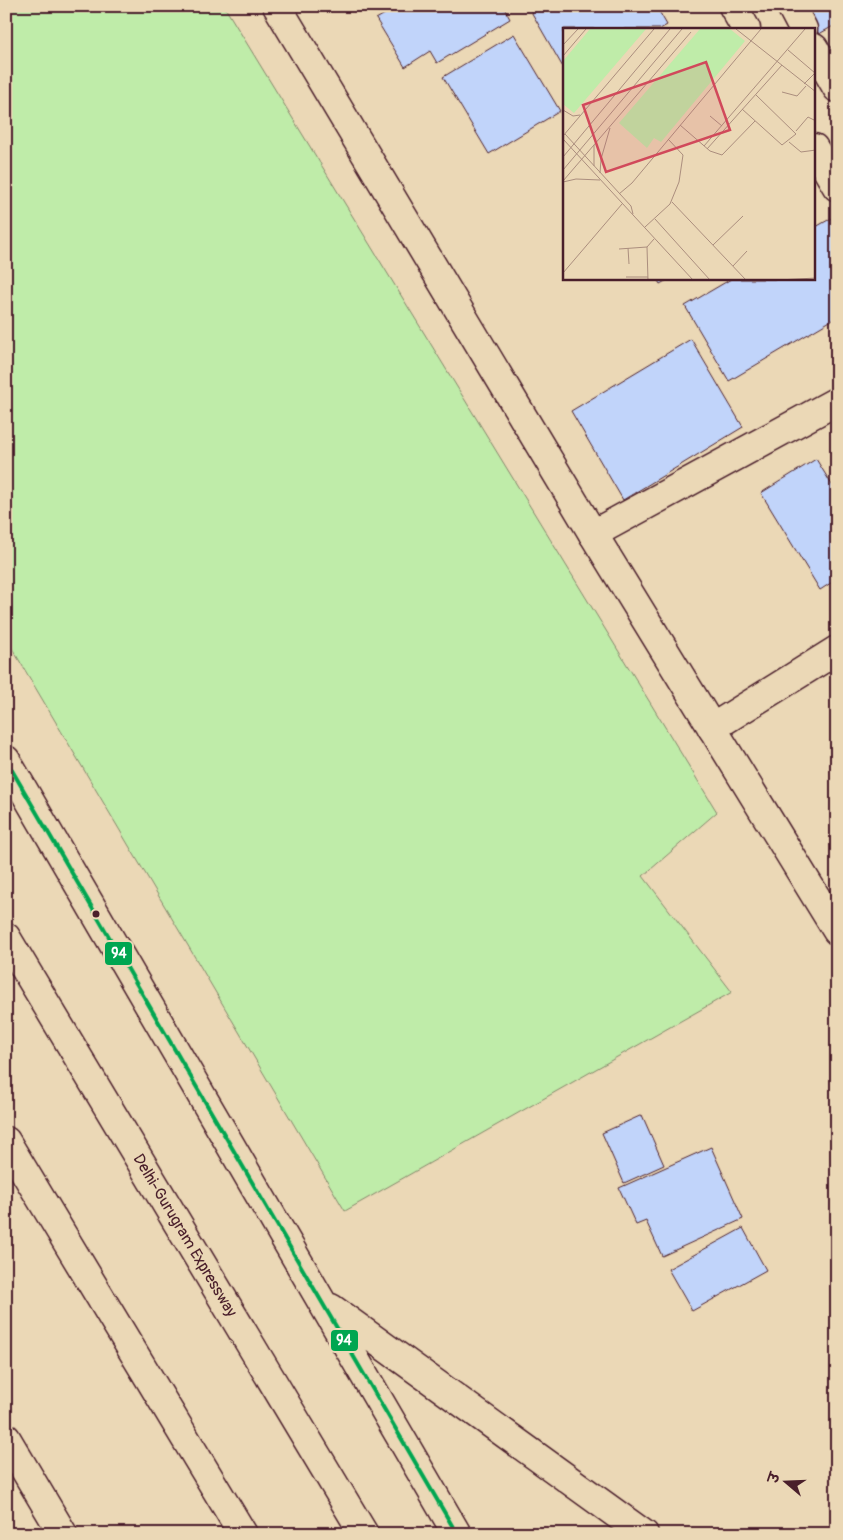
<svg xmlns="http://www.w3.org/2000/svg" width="843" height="1540" font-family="Pangolin,'Playpen Sans Deva',sans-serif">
<rect width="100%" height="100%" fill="#ebd8b6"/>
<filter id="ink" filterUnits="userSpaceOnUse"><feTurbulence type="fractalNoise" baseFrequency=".02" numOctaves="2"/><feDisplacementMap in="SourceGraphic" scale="10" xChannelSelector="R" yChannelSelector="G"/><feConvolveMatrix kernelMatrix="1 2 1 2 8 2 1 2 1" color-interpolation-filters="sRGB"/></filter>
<g filter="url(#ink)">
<polygon fill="#bfeca9" stroke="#84866a" points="6,6 224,6 717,812 643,876 732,992 345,1211 6,638"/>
<g fill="#c1d4fa" stroke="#4a1f2b">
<polygon points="387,6 503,6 510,19 437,63 430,51 405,67 376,19 390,11"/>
<polygon points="532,6 656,6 667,25 660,29 564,29 564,69 529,8"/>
<polygon points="804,6 837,6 837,24 819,34"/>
<polygon points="514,34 560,111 489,154 443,77"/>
<polygon points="837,44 837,58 831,47"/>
<polygon points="837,215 837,317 729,381 685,306 731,279 814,279 814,228"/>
<polygon points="657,279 669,279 660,284"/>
<polygon points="691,339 743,427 623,500 571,411"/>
<polygon points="816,459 837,493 837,579 820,590 761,493"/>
<polygon points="642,1115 664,1165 624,1183 602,1133"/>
<polygon points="711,1147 743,1219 662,1256 646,1221 636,1225 619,1188"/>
<polygon points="743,1228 766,1270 692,1311 668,1269"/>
</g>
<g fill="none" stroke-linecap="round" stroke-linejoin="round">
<defs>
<g id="minor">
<polyline points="277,6 593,534 837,931"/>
<polyline points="733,6 746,29"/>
<polyline points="791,6 803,29"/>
<polyline points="814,48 837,88"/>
<polyline points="814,148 837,187"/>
<polyline points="593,534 837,401"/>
<polyline points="712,728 837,650"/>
</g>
<g id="secondary">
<polyline points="6,760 457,1534"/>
<polyline points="331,1308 644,1534"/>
<polyline points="6,1438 63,1534"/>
</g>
<g id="motorway">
<path id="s1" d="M 6,937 L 364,1534"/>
<polyline points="6,1141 243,1534"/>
</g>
</defs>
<use href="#minor" stroke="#4a1f2b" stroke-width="31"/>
<use href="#secondary" stroke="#4a1f2b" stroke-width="31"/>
<use href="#motorway" stroke="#4a1f2b" stroke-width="31"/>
<use href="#minor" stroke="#ebd8b6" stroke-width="28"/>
<use href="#secondary" stroke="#ebd8b6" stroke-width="28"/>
<use href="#motorway" stroke="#ebd8b6" stroke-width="28"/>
<defs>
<polyline id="bus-1" points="6,760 457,1534"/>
</defs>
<use href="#bus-1" stroke="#ebd8b6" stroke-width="8"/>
<use href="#bus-1" stroke="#00a651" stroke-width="4"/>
</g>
</g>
<circle fill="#4a1f2b" stroke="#ebd8b6" stroke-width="2" cx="96" cy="914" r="4.5"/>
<g text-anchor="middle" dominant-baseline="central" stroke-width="4.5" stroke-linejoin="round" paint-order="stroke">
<g font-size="16" fill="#4a1f2b" stroke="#ebd8b6">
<text stroke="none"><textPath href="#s1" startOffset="348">Delhi-Gurugram Expressway</textPath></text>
</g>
</g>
<g transform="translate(563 28)">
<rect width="252" height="252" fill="#ebd8b6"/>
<path d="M 27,1 L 83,1 L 11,85 L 0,76 L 0,33 ZM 137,1 L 167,1 L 182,13 L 98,114 L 91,110 L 84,120 L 56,95 Z" fill="#bfeca9"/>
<path fill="none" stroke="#ab8e7e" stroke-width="1" d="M 173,1 L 253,64M 0,17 L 15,1M 225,22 L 252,45M 0,28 L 23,1M 241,56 L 253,44M 219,64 L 234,68 L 243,58M 179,81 L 219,117 L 233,106 L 193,67M 0,82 L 10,88 L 17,87M 147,88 L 159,98M 117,97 L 147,123 L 159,127 L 192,93M 233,103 L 245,89 L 251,92M 2,106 L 68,178 L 70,186M 0,108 L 91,1M 0,111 L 130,252M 226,114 L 238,124 L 253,122M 141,118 L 242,1M 144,121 L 219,37M 0,129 L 107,1M 31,138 L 31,117M 0,142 L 119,1M 37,145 L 38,131 L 47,100M 0,153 L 128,4M 0,154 L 13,151 L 37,152M 56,166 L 69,155 L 198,1M 109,174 L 183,252M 92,191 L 147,252M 82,199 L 107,176 L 116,154 L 120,127 L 105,111M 150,217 L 180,188M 84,219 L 85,252M 65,220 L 66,236M 56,221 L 84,219 L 91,211M 170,238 L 184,223M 0,245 L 59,176M 63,249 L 85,249M 215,252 L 253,250"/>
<path fill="#d1495b" fill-opacity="0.15" stroke="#d1495b" stroke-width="2.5" d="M 143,34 L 167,102 L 43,144 L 20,77 Z"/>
<rect width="252" height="252" fill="none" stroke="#4a1f2b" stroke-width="2.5"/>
</g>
<g stroke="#ebd8b6" stroke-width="2">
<rect x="104" y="941" width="29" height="25" rx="5" fill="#00a651"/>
<rect x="330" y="1329" width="29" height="23" rx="5" fill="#00a651"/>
</g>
<g font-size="14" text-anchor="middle" font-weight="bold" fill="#fff">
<text x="119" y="958">94</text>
<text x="344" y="1345">94</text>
</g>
<rect width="843" height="1540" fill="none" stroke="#ebd8b6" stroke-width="25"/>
<rect x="12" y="12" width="818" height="1515" fill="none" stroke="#4a1f2b" stroke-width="2" filter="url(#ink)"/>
<g transform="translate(786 1482) rotate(289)" stroke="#ebd8b6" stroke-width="4" paint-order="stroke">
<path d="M0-4L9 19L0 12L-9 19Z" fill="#4a1f2b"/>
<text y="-8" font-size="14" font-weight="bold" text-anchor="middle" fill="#4a1f2b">उ</text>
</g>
</svg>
